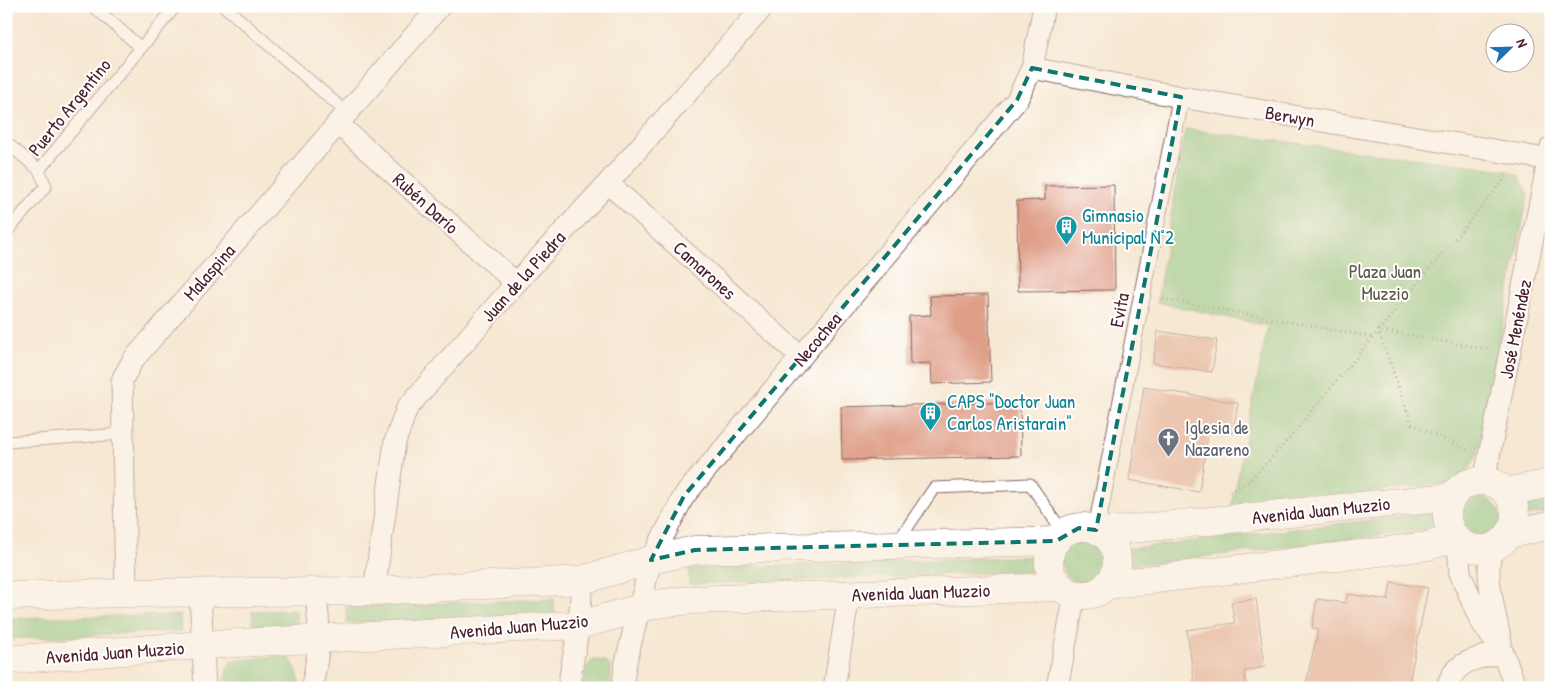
<svg xmlns="http://www.w3.org/2000/svg" width="1557" height="694" font-family="'Patrick Hand',sans-serif">
<rect width="100%" height="100%" fill="#fff"/>
<filter id="ink" filterUnits="userSpaceOnUse"><feTurbulence type="fractalNoise" baseFrequency=".02" numOctaves="2"/><feDisplacementMap in="SourceGraphic" scale="10" xChannelSelector="R" yChannelSelector="G"/><feConvolveMatrix kernelMatrix="1 2 1 2 8 2 1 2 1" color-interpolation-filters="sRGB"/></filter>
<filter id="wash" filterUnits="userSpaceOnUse"><feTurbulence type="fractalNoise" baseFrequency=".0096" numOctaves="4" result="noise"/><feDisplacementMap in="SourceGraphic" scale="20" xChannelSelector="R" yChannelSelector="G"/><feGaussianBlur stdDeviation="1.12" result="paint"/><feColorMatrix in="noise" values="0 0 0 0 0 0 0 0 0 0 0 0 0 0 0 0 0 1.4 0 .05"/><feComposite in="paint" operator="in"/></filter>
<g filter="url(#wash)">
<rect width="100%" height="100%" fill="#f6e8d2"/>
<g fill="#81c57f" stroke="#667255">
<path d="M 1185,129 L 1506,170 L 1519,176 L 1528,195 L 1478,452 C 1472,466 1467,475 1454,483 L 1232,506 L 1268,326 L 1157,302 Z"/>
<polygon points="1551,496 1551,511 1522,517 1519,502"/>
<circle cx="1480" cy="518" r="20"/>
<polygon points="1439,512 1441,528 1126,566 1125,549"/>
<circle cx="1082" cy="562" r="20"/>
<polygon points="1043,556 1043,571 689,584 689,569"/>
<polygon points="554,599 555,614 347,623 346,607"/>
<polygon points="296,610 297,625 253,627 252,611"/>
<polygon points="180,615 181,631 6,639 6,618"/>
<path d="M 279,656 L 288,656 C 295,667 300,675 299,688 L 223,688 L 227,668 L 232,661 Z"/>
<path d="M 593,660 C 615,659 612,672 609,688 L 582,688 C 584,677 584,667 593,660 Z"/>
</g>
<g id="blocks">
<g fill="#df9e87">
<polygon points="1114,185 1115,290 1018,291 1017,201 1045,200 1045,186"/>
<polygon points="988,295 991,382 932,384 931,363 910,364 909,316 931,315 930,296"/>
<polygon points="1158,331 1217,340 1212,372 1153,363"/>
<polygon points="1144,387 1238,403 1233,433 1209,429 1199,492 1129,480"/>
<polygon points="1020,402 1021,456 842,460 841,407"/>
<polygon points="1391,582 1428,588 1408,688 1305,688 1318,630 1312,628 1317,599 1345,603 1348,594 1388,600"/>
<polygon points="1256,599 1265,667 1244,671 1247,688 1195,688 1187,630 1235,623 1231,602"/>
<polygon points="870,682 907,687 907,688 869,688"/>
</g>
</g>
</g>
<g filter="url(#ink)">
<use href="#blocks" fill-opacity="0" stroke="#866565" stroke-width="1"/>
<g fill="none" stroke-linecap="round" stroke-linejoin="round">
<defs>
<g id="service">
<polyline points="93,6 141,48"/>
<polyline points="224,6 347,113"/>
<polyline points="6,142 39,170"/>
<polyline points="6,233 46,186 39,170 176,6"/>
<polyline points="6,442 123,434"/>
<polyline points="897,543 934,488 1030,484 1064,534"/>
</g>
<polyline id="pedestrian" points="1096,530 1181,97"/>
<g id="minor">
<polyline points="1032,68 1181,97 1551,160"/>
<polyline points="337,123 516,283"/>
<polyline points="608,183 801,357"/>
<polyline points="1484,481 1551,147"/>
<polyline points="1458,540 1460,573 1480,620 1503,653 1516,688"/>
<path d="M 1501,542 C 1497,546 1492,549 1491,554 C 1484,575 1497,621 1501,643"/>
<polyline points="374,591 395,442 407,408 516,283 608,183 764,6"/>
<polyline points="126,593 122,380 133,360 440,6"/>
<polyline points="200,593 205,688"/>
<polyline points="312,688 320,640 316,592"/>
<polyline points="568,688 579,625 582,580"/>
<polyline points="622,688 626,662 651,560 684,496 1017,100 1032,68 1044,6"/>
<polyline points="834,688 849,595"/>
<polyline points="1057,688 1075,594"/>
<path d="M 1447,688 C 1453,660 1480,657 1503,653"/>
</g>
<g id="secondary">
<circle cx="1481" cy="515" r="34"/>
<polyline points="1506,492 1551,483"/>
<circle cx="1083" cy="561" r="34"/>
<polyline points="1100,532 1452,497"/>
<polyline points="1509,534 1551,525"/>
<polyline points="1107,585 1428,546 1456,538"/>
<polyline points="6,596 126,593 374,591 582,580 651,560 695,550 1056,541"/>
<polyline points="6,660 202,645 579,625 656,604 691,600 1061,587"/>
</g>
</defs>
<use href="#service" stroke="#866565" stroke-width="13"/>
<use href="#pedestrian" stroke="#866565" stroke-width="18"/>
<use href="#minor" stroke="#866565" stroke-width="23"/>
<use href="#secondary" stroke="#866565" stroke-width="29"/>
<g stroke="#866565" stroke-width="3" stroke-dasharray="1 4" stroke-linecap="butt">
<polyline points="1163,299 1373,337"/>
<polyline points="1467,450 1412,424 1378,330 1487,349"/>
<polyline points="1230,492 1248,482 1281,448 1507,176"/>
</g>
<use href="#service" stroke="#fff" stroke-width="11"/>
<use href="#pedestrian" stroke="#fff" stroke-width="16"/>
<use href="#minor" stroke="#fff" stroke-width="21"/>
<use href="#secondary" stroke="#fff" stroke-width="28"/>
</g>
</g>
<path d="M0 0H1557V694H0ZM 1032,68 L 1181,97 L 1096,530 L 1079,528 L 1056,541 L 695,550 L 651,560 L 684,496 L 1017,100 Z" fill="#f6e8d2" fill-opacity=".55" fill-rule="evenodd"/>
<path fill="none" stroke="#0f766e" stroke-width="4" stroke-dasharray="10 6" stroke-linejoin="round" d="M 1032,68 L 1181,97 L 1096,530 L 1079,528 L 1056,541 L 695,550 L 651,560 L 684,496 L 1017,100 Z"/>
<defs>
<symbol id="building-pin" viewBox="-11 -11 22 30"><path d="M0 17L-7.5 6A9.5 9.5 0 1 1 7.5 6Z" fill="#0f9aa8" stroke="#fff"/><path d="M-4-6H4V6H1V3H-1V6H-4ZM-2.5-4.3h1.7v1.8h-1.7ZM.8-4.3h1.7v1.8H.8ZM-2.5-1h1.7V.8h-1.7ZM.8-1h1.7V.8H.8Z" fill="#fff"/></symbol>
<symbol id="church-pin" viewBox="-11 -11 22 30"><path d="M0 17L-7.5 6A9.5 9.5 0 1 1 7.5 6Z" fill="#6b7280" stroke="#fff"/><path d="M-1.2-6h2.4v3.5h3.3v2.4h-3.3V6h-2.4V-.1h-3.3v-2.4h3.3Z" fill="#fff"/></symbol>
</defs>
<g fill-rule="evenodd">
<use href="#building-pin" x="1054" y="214" width="25" height="34"/>
<use href="#building-pin" x="918" y="400" width="25" height="34"/>
<use href="#church-pin" x="1156" y="426" width="25" height="34"/>
</g>
<g text-anchor="middle" dominant-baseline="central" stroke-width="4" stroke-linejoin="round" paint-order="stroke">
<g font-size="19" fill="#4a1f2b" stroke="#fff">
<text transform="translate(69 107) rotate(-51)">Puerto Argentino</text>
<text transform="translate(1290 116) rotate(10)">Berwyn</text>
<text transform="translate(426 203) rotate(42)">Rubén Darío</text>
<text transform="translate(705 270) rotate(42)">Camarones</text>
<text transform="translate(209 272) rotate(-49)">Malaspina</text>
<text transform="translate(523 276) rotate(-48)">Juan de la Piedra</text>
<text transform="translate(1119 310) rotate(-79)">Evita</text>
<text transform="translate(1515 329) rotate(-79)">José Menéndez</text>
<text transform="translate(817 339) rotate(-50)">Necochea</text>
<text transform="translate(1321 510) rotate(-6)">Avenida Juan Muzzio</text>
<text transform="translate(921 592) rotate(-2)">Avenida Juan Muzzio</text>
<text transform="translate(519 626) rotate(-5)">Avenida Juan Muzzio</text>
<text transform="translate(115 652) rotate(-4)">Avenida Juan Muzzio</text>
</g>
<g font-size="19" fill="#0d838f" stroke="#fff" text-anchor="start">
<text x="1082" y="215">Gimnasio<tspan x="1082" dy="22">Municipal N°2</tspan></text>
<text x="947" y="401">CAPS "Doctor Juan<tspan x="947" dy="22">Carlos Aristarain"</tspan></text>
</g>
<g font-size="19" fill="#5d5948" stroke="#fff">
<text x="1385" y="271">Plaza Juan<tspan x="1385" dy="22">Muzzio</tspan></text>
</g>
<g font-size="19" fill="#5b616d" stroke="#fff" text-anchor="start">
<text x="1185" y="427">Iglesia de<tspan x="1185" dy="22">Nazareno</tspan></text>
</g>
</g>
<rect width="1557" height="694" fill="none" stroke="#fff" stroke-width="25"/>
<g transform="translate(1510 48) rotate(67)"><circle r="24" fill="#ffffff" stroke="#b7a5aa"/>
<path d="M0-4L9 19L0 12L-9 19Z" fill="#1f6fb2"/>
<text y="-8" font-size="14" font-weight="bold" text-anchor="middle" fill="#4a1f2b">N</text>
</g>
</svg>
